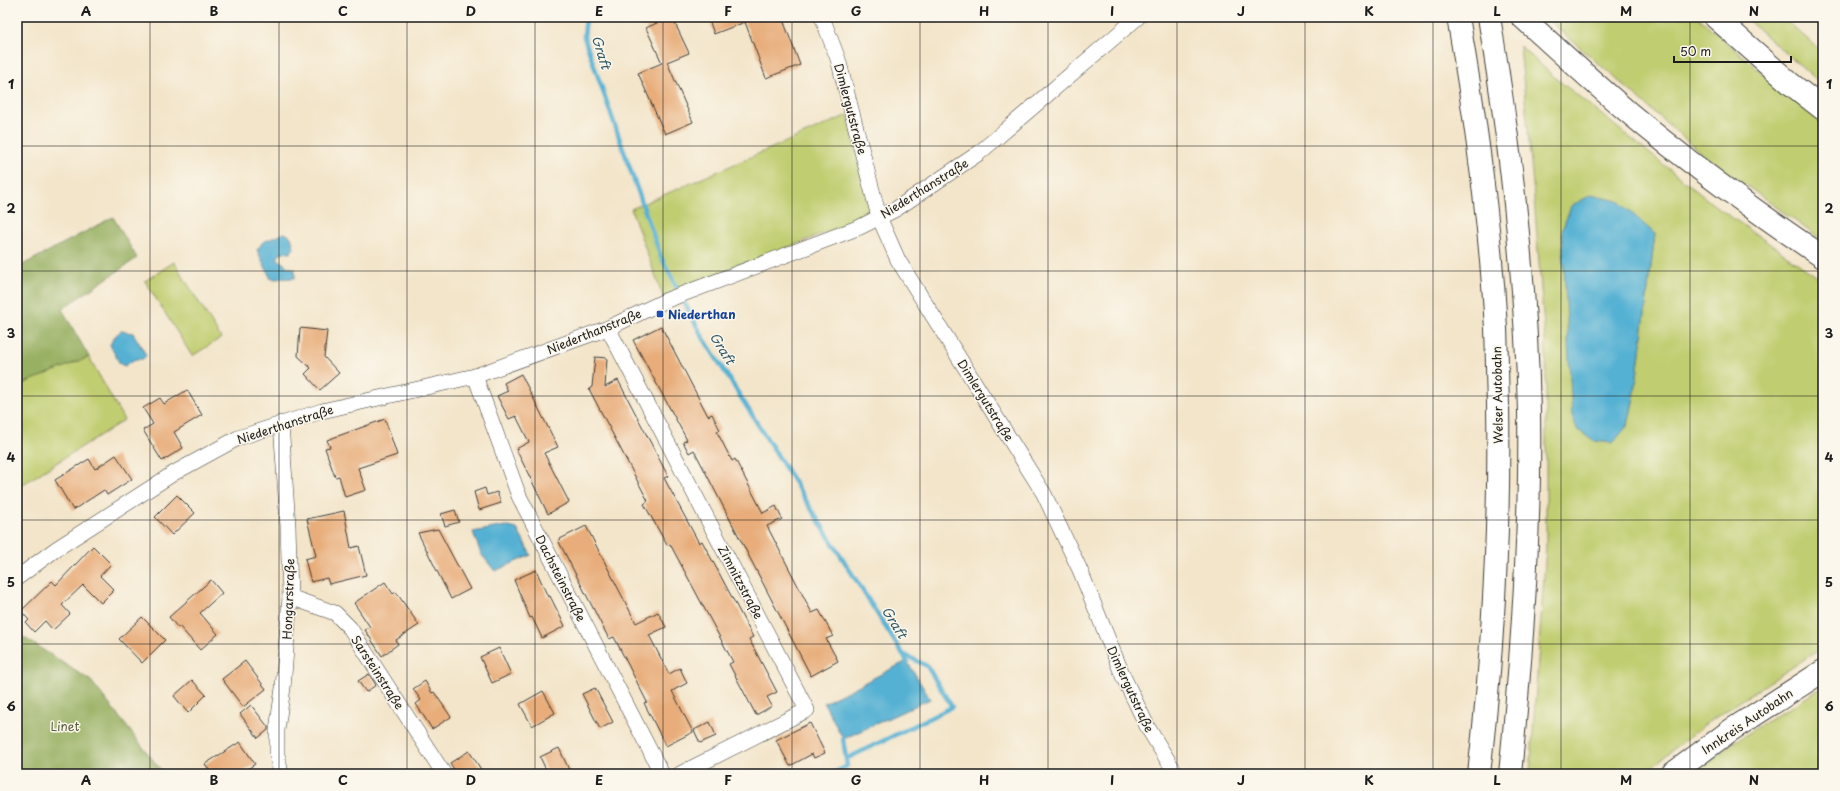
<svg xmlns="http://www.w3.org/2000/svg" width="1840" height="791" font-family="'Playpen Sans',sans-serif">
<rect width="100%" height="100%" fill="#fbf7ec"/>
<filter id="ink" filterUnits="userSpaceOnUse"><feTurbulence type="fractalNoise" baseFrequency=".025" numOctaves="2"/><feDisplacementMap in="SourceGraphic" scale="8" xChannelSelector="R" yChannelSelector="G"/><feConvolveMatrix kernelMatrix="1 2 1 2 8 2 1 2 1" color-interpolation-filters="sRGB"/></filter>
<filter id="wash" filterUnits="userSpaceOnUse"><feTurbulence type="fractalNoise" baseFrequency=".012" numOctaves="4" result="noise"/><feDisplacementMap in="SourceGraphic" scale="16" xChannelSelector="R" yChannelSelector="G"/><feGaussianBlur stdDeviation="0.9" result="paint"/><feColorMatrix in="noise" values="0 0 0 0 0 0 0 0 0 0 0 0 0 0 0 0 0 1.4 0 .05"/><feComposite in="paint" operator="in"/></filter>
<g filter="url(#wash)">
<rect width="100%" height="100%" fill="#f3e5ca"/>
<g fill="#c0cd6f" stroke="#6e7446" fill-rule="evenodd">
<polygon points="1545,17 1698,17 1771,81 1823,119 1823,241 1700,152"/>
<polygon points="1744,17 1781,17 1823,52 1823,85"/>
<path d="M 1520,46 L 1552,75 L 1714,205 L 1823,281 L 1823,647 L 1704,725 L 1643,774 L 1530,774 L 1546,547 L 1546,353 L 1533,185 ZM 1655,234 L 1635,392 L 1628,425 Z"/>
<polygon points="848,115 870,215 663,297 631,209"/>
<polygon points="174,262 221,338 192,356 145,281"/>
<polygon points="89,357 124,420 17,488 17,386"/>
<polygon points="1823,687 1823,774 1696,774 1734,742"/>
</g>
<g fill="#98b062" stroke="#5a663f">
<polygon points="113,217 137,258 62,309 89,357 17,386 17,268"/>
<polygon points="17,633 91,681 164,774 17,774"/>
</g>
<g fill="#55b1d3" stroke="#386678">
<polygon points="1591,195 1618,201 1655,234 1635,392 1628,425 1613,443 1593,441 1577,429 1572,415 1562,230 1571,206"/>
<polygon points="285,233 291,237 294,248 290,253 282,252 277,258 288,267 295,269 295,278 271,279 257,250 263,242"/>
<polygon points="121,331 133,333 145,353 146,356 143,359 135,359 125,366 120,364 110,345 114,337"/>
<polygon points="505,526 517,529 531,555 495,571 481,554 473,532"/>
<polygon points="907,661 930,699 843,739 824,703"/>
</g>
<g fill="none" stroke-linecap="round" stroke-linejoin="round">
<g stroke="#55b1d3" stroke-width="4.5">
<polyline points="586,17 584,37 661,257 701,334 907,661"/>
<polyline points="846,759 952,707 927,666 903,654"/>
<polyline points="832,774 847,766 843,739"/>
</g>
</g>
<g id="blocks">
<g fill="#e8ad7a">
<polygon points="670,17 672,17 689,53 667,62 693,122 665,134 638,73 662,63 646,28"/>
<polygon points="708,17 782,17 800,65 766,78 745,22 714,34"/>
<polygon points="661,326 708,416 712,414 720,430 717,432 732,461 735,459 763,513 776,506 782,519 767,526 812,613 819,610 833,636 826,639 838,661 811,676 694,450 689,453 683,442 687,440 633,340"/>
<polygon points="300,328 327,331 324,357 339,373 320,390 305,374 311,368 298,356"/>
<polygon points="595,357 607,358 605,387 618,380 668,476 664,478 699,543 702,541 753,637 749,639 777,692 767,697 772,706 756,715 729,664 733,662 670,544 667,545 644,504 648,501 589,389 592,387"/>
<polygon points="521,374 558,447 544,453 569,502 548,514 516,449 529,442 516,416 509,419 497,396 508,391 504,383"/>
<polygon points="187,390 202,415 174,432 183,448 162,461 143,430 153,424 143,408 160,398 164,404"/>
<polygon points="385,419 397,455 358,468 366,490 345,497 339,476 335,477 325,448 330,447 327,440"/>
<polygon points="116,455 132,479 107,495 104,490 73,510 55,480 89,459 95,469"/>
<polygon points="485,488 487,495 497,492 501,503 479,510 474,492"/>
<polygon points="177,495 195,513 172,535 155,517"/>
<polygon points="455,510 459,522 445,526 441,514"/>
<polygon points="344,511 351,548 359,546 366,575 329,584 327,578 311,582 305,559 316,556 307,519"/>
<polygon points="586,526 636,623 658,612 666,627 649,635 669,674 680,668 687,683 672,691 693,732 666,746 644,703 647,702 614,637 609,639 558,540"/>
<polygon points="438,529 470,589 451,599 418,533"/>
<polygon points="93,546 111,564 100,576 114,590 101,603 83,585 62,605 70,614 53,630 45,621 34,632 26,623 29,620 21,611 52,581 56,585"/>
<polygon points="536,570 548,597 550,596 565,626 542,638 532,617 530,618 514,580"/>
<polygon points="211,580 222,593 200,613 218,634 200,650 179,626 178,628 169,617"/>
<polygon points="385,582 393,594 396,592 419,625 396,640 398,644 382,656 365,630 370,627 354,603"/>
<polygon points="142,617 165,640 142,663 119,639"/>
<polygon points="499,648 511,674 492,683 480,657"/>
<polygon points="245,661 266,689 243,707 222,679"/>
<polygon points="369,674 376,685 366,692 358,681"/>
<polygon points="192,680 206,695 188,713 174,696"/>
<polygon points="425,681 432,693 434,692 451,717 432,729 416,704 421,700 413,689"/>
<polygon points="595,688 613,722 600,729 582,694"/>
<polygon points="543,691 555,713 532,726 520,704"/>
<polygon points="251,705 268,727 268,730 258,738 240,714"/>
<polygon points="710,722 716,736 700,743 694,730"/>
<polygon points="810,723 825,753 814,758 812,754 790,766 776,740"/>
<polygon points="240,742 255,764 240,774 212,774 205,764"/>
<polygon points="559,748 571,774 548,774 540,757"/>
<polygon points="469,751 484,774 457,774 450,763"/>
</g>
</g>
</g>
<g filter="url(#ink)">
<use href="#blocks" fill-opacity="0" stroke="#3c3a36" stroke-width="1"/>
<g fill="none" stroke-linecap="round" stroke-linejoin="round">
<defs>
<g id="minor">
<polyline points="822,17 838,59 879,217 898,260 1044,494 1080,570 1123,676 1148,728 1176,774"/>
<polyline points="608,328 807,710 680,774"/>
<polyline points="475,376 519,496 662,774"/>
<polyline points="281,423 288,526 290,597 283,688 277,730 277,754 281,774"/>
<polyline points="17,578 56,549 174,473 238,438 322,411 475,376 608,328 667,300 860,227 896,209 979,153 1138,17"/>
<polyline points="290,597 335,613 350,628 444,774"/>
</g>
<g id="motorway">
<path d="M 1458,17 C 1476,120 1490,223 1496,328 C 1497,353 1497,379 1498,404 C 1500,528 1493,651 1479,774"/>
<path d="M 1489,17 C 1511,148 1526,279 1529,412 C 1531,533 1522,654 1510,774"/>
<path d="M 1522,17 C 1557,49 1592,81 1628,112 C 1690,164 1756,212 1823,257"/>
<polyline points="1715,17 1791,84 1823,109"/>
<polyline points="1672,774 1731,730 1823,671"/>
</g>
</defs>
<use href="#minor" stroke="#3c3a36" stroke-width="16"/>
<use href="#motorway" stroke="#3c3a36" stroke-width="24"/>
<use href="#minor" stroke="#fff" stroke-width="15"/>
<use href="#motorway" stroke="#fff" stroke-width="22"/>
</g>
</g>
<path fill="none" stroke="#1c1c1c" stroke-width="1" stroke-opacity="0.55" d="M 150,17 L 150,774M 279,17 L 279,774M 407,17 L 407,774M 535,17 L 535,774M 663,17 L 663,774M 792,17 L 792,774M 920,17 L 920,774M 1048,17 L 1048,774M 1177,17 L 1177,774M 1305,17 L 1305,774M 1433,17 L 1433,774M 1561,17 L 1561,774M 1690,17 L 1690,774M 17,146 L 1823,146M 17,271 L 1823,271M 17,396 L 1823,396M 17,520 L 1823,520M 17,644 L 1823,644"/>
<rect fill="#1a4fb4" stroke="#fbf7ec" stroke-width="1.5" x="656" y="310" width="8" height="8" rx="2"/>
<g text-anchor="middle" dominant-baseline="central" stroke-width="3" stroke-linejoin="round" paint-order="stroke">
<g font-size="12" fill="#1c1c1c" stroke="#fbf7ec">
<text transform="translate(851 109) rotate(75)">Dimlergutstraße</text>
<text transform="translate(924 188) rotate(-32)">Niederthanstraße</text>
<text transform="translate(594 331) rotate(-22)">Niederthanstraße</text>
<text transform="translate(1497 395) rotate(-91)">Welser Autobahn</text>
<text transform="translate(986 400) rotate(58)">Dimlergutstraße</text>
<text transform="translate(285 424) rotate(-18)">Niederthanstraße</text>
<text transform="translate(561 578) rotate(63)">Dachsteinstraße</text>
<text transform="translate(741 582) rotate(62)">Zimnitzstraße</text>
<text transform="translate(288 599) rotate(-88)">Hongarstraße</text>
<text transform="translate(378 672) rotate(57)">Sarsteinstraße</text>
<text transform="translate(1131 689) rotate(65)">Dimlergutstraße</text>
<text transform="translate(1747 721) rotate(-34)">Innkreis Autobahn</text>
</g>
<g font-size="12" font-weight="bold" fill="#164399" stroke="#fbf7ec" text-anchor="start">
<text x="668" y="314">Niederthan</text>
</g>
<g font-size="12" fill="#555a39" stroke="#fbf7ec">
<text x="65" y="726">Linet</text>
</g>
<g font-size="13" font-style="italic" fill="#335865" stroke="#fbf7ec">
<text transform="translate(602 52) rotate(73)">Graft</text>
<text transform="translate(723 348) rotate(58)">Graft</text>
<text transform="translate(895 622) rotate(58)">Graft</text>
</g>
</g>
<rect width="1840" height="791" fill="none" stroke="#fbf7ec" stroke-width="44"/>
<path d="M1674 56v6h117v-6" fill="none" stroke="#1c1c1c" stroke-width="2"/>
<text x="1680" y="56" font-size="12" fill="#1c1c1c" stroke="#fbf7ec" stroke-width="3" paint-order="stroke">50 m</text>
<rect x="22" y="22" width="1796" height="747" fill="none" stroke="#1c1c1c" stroke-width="1.5"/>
<g font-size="13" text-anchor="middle" font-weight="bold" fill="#1c1c1c">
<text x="86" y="16">A</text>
<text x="214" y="16">B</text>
<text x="343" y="16">C</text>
<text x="471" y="16">D</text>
<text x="599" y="16">E</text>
<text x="728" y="16">F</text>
<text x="856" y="16">G</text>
<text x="984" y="16">H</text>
<text x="1112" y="16">I</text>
<text x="1241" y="16">J</text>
<text x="1369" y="16">K</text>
<text x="1497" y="16">L</text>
<text x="1626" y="16">M</text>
<text x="1754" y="16">N</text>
<text x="11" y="89">1</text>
<text x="1829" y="89">1</text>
<text x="11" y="213">2</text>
<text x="1829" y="213">2</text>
<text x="11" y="338">3</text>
<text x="1829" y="338">3</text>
<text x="11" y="462">4</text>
<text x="1829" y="462">4</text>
<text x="11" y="587">5</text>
<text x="1829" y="587">5</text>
<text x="11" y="711">6</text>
<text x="1829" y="711">6</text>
<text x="86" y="785">A</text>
<text x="214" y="785">B</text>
<text x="343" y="785">C</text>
<text x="471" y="785">D</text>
<text x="599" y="785">E</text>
<text x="728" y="785">F</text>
<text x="856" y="785">G</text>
<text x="984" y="785">H</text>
<text x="1112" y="785">I</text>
<text x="1241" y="785">J</text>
<text x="1369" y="785">K</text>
<text x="1497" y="785">L</text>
<text x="1626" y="785">M</text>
<text x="1754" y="785">N</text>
</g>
</svg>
